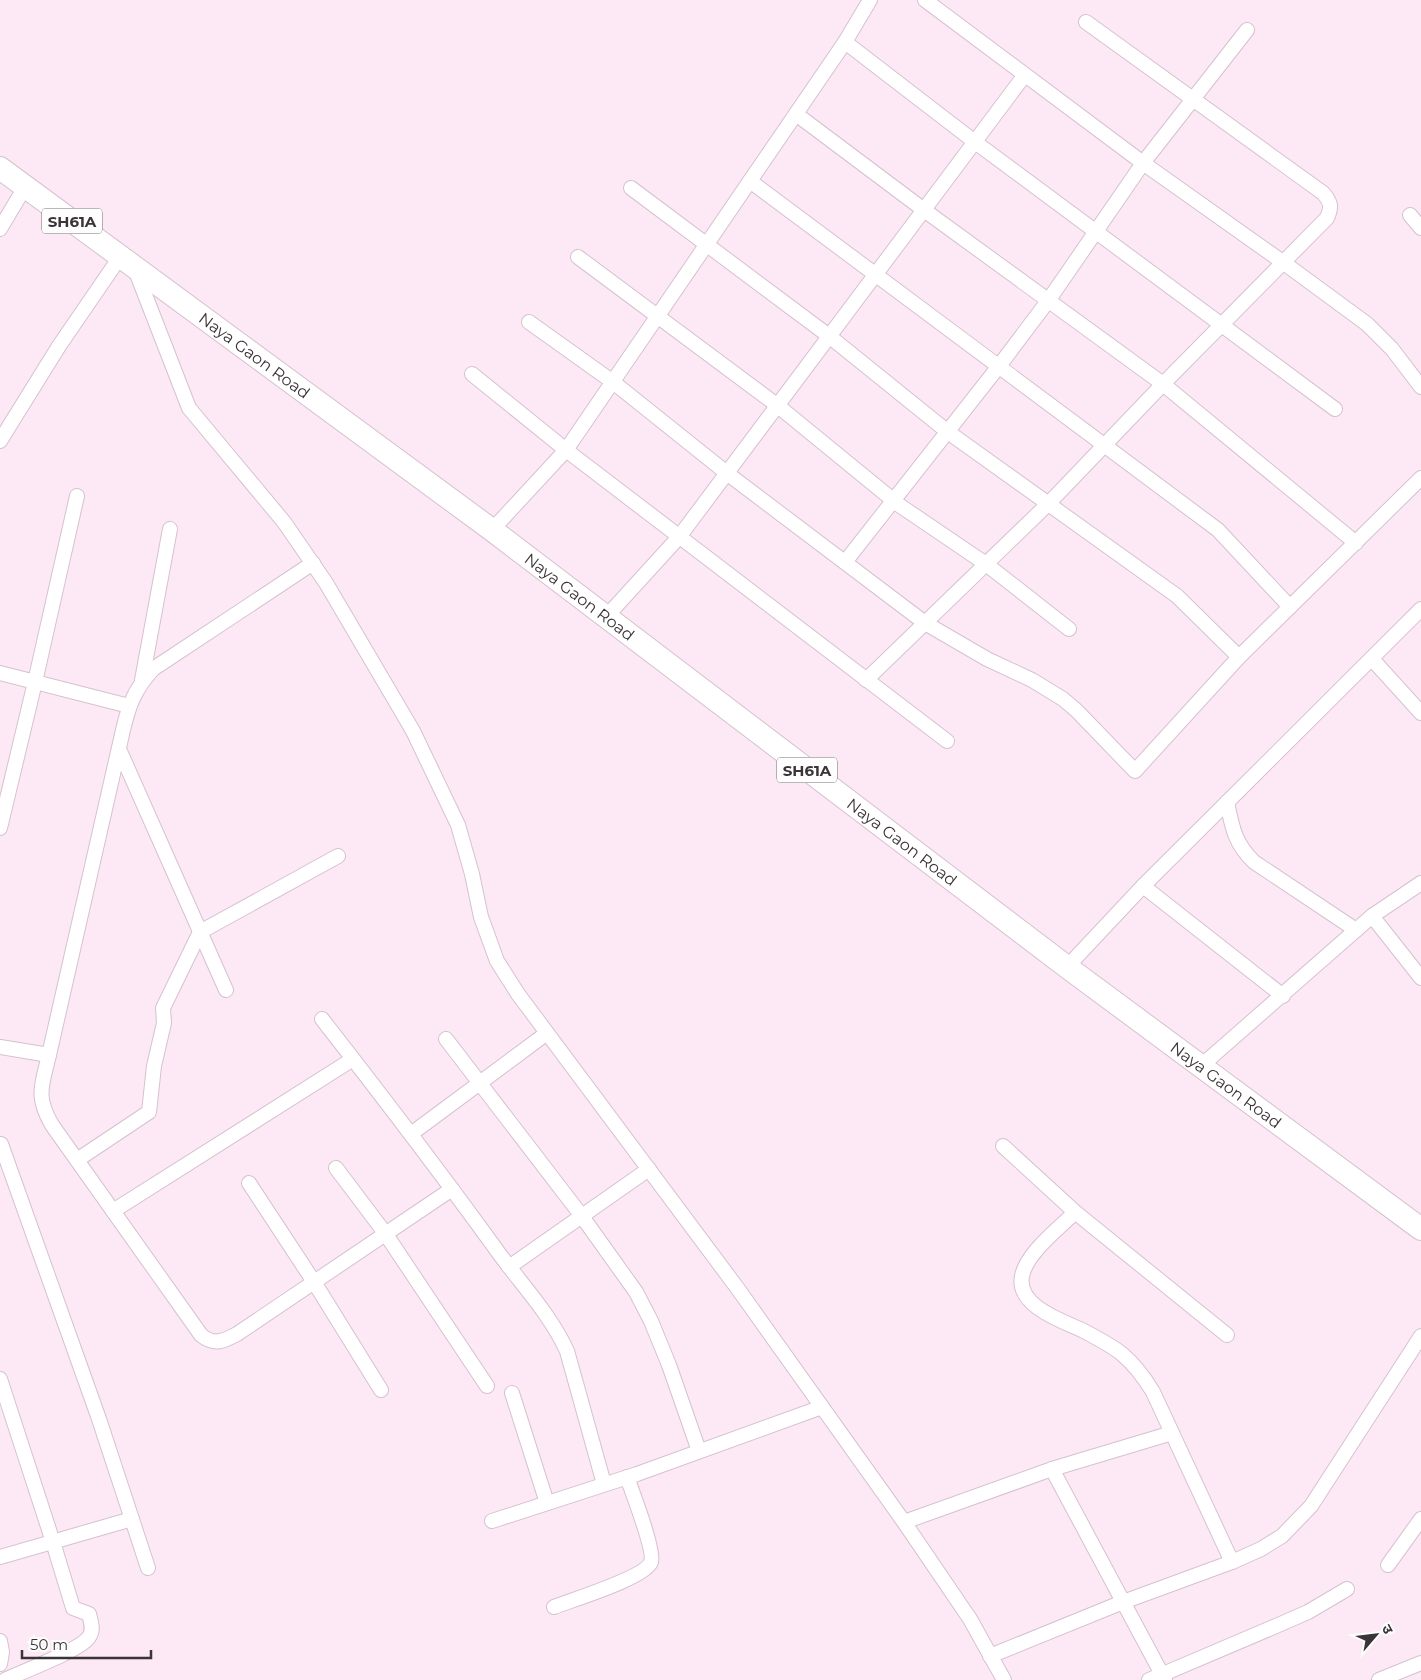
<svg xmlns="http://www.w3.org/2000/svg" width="1421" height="1680" font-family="Montserrat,'Noto Sans Devanagari',sans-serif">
<rect width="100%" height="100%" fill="#fce9f5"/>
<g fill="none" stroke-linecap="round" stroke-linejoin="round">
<defs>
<g id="street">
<polyline points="925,0 1143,163 1284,263 1367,324 1392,349 1421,387"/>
<polyline points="845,42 975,142 1335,409"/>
<polyline points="796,114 924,210 1163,384 1356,543"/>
<polyline points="750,181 1218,530 1290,607"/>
<polyline points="631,188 829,336 948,432 1177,596 1239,657"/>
<polyline points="1410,215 1421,228"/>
<polyline points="0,229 25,187"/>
<polyline points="578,257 778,406 899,505 986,564 1069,629"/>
<polyline points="135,269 189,408 284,522 326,583 413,731 458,825 472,874 481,917 497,961 518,994 738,1289 904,1522 970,1619 1004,1680"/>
<polyline points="529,322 613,382 728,474 925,623 987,659 1032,680 1063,699 1076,710 1135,771 1239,657 1421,478"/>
<polyline points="472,374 566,450 947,741"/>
<polyline points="0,441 59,346 120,257"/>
<polyline points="492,530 566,450 845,42 870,0"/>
<polyline points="845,562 999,366 1048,301 1143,163 1247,30"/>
<path d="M 313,563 L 153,669 C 135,689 129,704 123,730 L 49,1055 C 42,1085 35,1096 52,1125 L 201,1335 C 214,1346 224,1341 237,1334 L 452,1189"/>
<polyline points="606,617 679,537 1024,76"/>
<polyline points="1372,659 1421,713"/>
<polyline points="0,673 129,706"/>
<polyline points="142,680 170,529"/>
<path d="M 866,680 L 1049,503 L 1163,384 L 1327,218 C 1332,207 1331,202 1323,193 L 1086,22"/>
<polyline points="119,749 226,990"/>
<path d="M 1227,802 C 1232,827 1235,844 1254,862 L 1356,930"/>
<polyline points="0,828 35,682 77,496"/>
<polyline points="1143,886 1283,996"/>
<polyline points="1372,916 1421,978"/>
<polyline points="1067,967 1143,886 1421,609"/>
<path d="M 322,1019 C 382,1096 441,1173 498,1252 C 522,1285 550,1314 567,1351 L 604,1484"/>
<polyline points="446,1039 581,1215 636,1292 651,1321 669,1365 699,1451"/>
<polyline points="0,1047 49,1055"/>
<polyline points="1201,1066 1372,916 1421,883"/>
<polyline points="411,1134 547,1033"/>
<polyline points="1,1144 99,1419 148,1568"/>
<polyline points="1003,1146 1075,1212 1227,1335"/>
<polyline points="77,1160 149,1112 154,1066 164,1023 163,1008 200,932 338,856"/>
<polyline points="336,1168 385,1233 487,1386"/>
<polyline points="249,1183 314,1282 381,1390"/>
<polyline points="113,1211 353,1059"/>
<path d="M 1075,1212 C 1059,1229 1027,1252 1022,1276 C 1016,1306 1062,1321 1082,1330 C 1095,1337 1111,1345 1122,1354 C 1135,1365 1144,1377 1153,1392 L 1232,1562"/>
<polyline points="509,1267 649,1169"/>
<path d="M 0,1379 L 53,1542 L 73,1608 L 89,1614 C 91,1622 94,1630 89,1637 C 81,1650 21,1672 5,1680"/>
<polyline points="512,1393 547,1503"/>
<polyline points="1052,1469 1165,1680"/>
<polyline points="492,1521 637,1474 822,1407"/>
<polyline points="904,1522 1052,1469 1172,1433"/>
<polyline points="0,1557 132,1519"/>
<polyline points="1388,1565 1421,1519"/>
<path d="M 554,1607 C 571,1600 645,1578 651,1562 C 655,1551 632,1491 627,1477"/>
<polyline points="0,1641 2,1652 0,1664"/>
<polyline points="990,1656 1123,1602 1232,1562 1261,1549 1282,1536 1311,1506 1421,1336"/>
<polyline points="1149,1680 1276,1626 1308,1612 1347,1589"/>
<polyline points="1379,1680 1421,1663"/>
</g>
<g id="primary">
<path id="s1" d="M 0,168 L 492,530 L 1067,967 L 1421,1229"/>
</g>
</defs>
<use href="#street" stroke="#d5c2ce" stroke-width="16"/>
<use href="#primary" stroke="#d5c2ce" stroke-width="24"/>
<use href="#street" stroke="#fff" stroke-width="14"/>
<use href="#primary" stroke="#fff" stroke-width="22"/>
</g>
<g text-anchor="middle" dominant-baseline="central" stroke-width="4.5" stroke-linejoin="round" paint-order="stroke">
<g fill="#fdfdfd" stroke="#747072" stroke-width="1">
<rect x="42" y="208.5" width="60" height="25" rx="4"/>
<rect x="777" y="757.5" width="60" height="25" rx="4"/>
</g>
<g font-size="15" font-weight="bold" fill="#3a3337">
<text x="72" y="221">SH61A</text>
<text x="807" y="770">SH61A</text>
</g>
<g font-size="16" fill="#3a3337" stroke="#fdfdfd">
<text stroke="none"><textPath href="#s1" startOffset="316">Naya Gaon Road</textPath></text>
<text stroke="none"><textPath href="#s1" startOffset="721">Naya Gaon Road</textPath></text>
<text stroke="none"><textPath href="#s1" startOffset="1126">Naya Gaon Road</textPath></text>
<text stroke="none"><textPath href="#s1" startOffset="1531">Naya Gaon Road</textPath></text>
</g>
</g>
<g transform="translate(1376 1635) rotate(62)" stroke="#fdfdfd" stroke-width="4" paint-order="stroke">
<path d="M0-4L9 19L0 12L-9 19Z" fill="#3a3337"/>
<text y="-8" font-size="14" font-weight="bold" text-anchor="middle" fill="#3a3337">उ</text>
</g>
<path d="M22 1650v8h129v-8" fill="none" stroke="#3a3337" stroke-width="2.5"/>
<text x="30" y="1650" font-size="15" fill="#3a3337" stroke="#fdfdfd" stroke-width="4" paint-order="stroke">50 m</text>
</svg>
